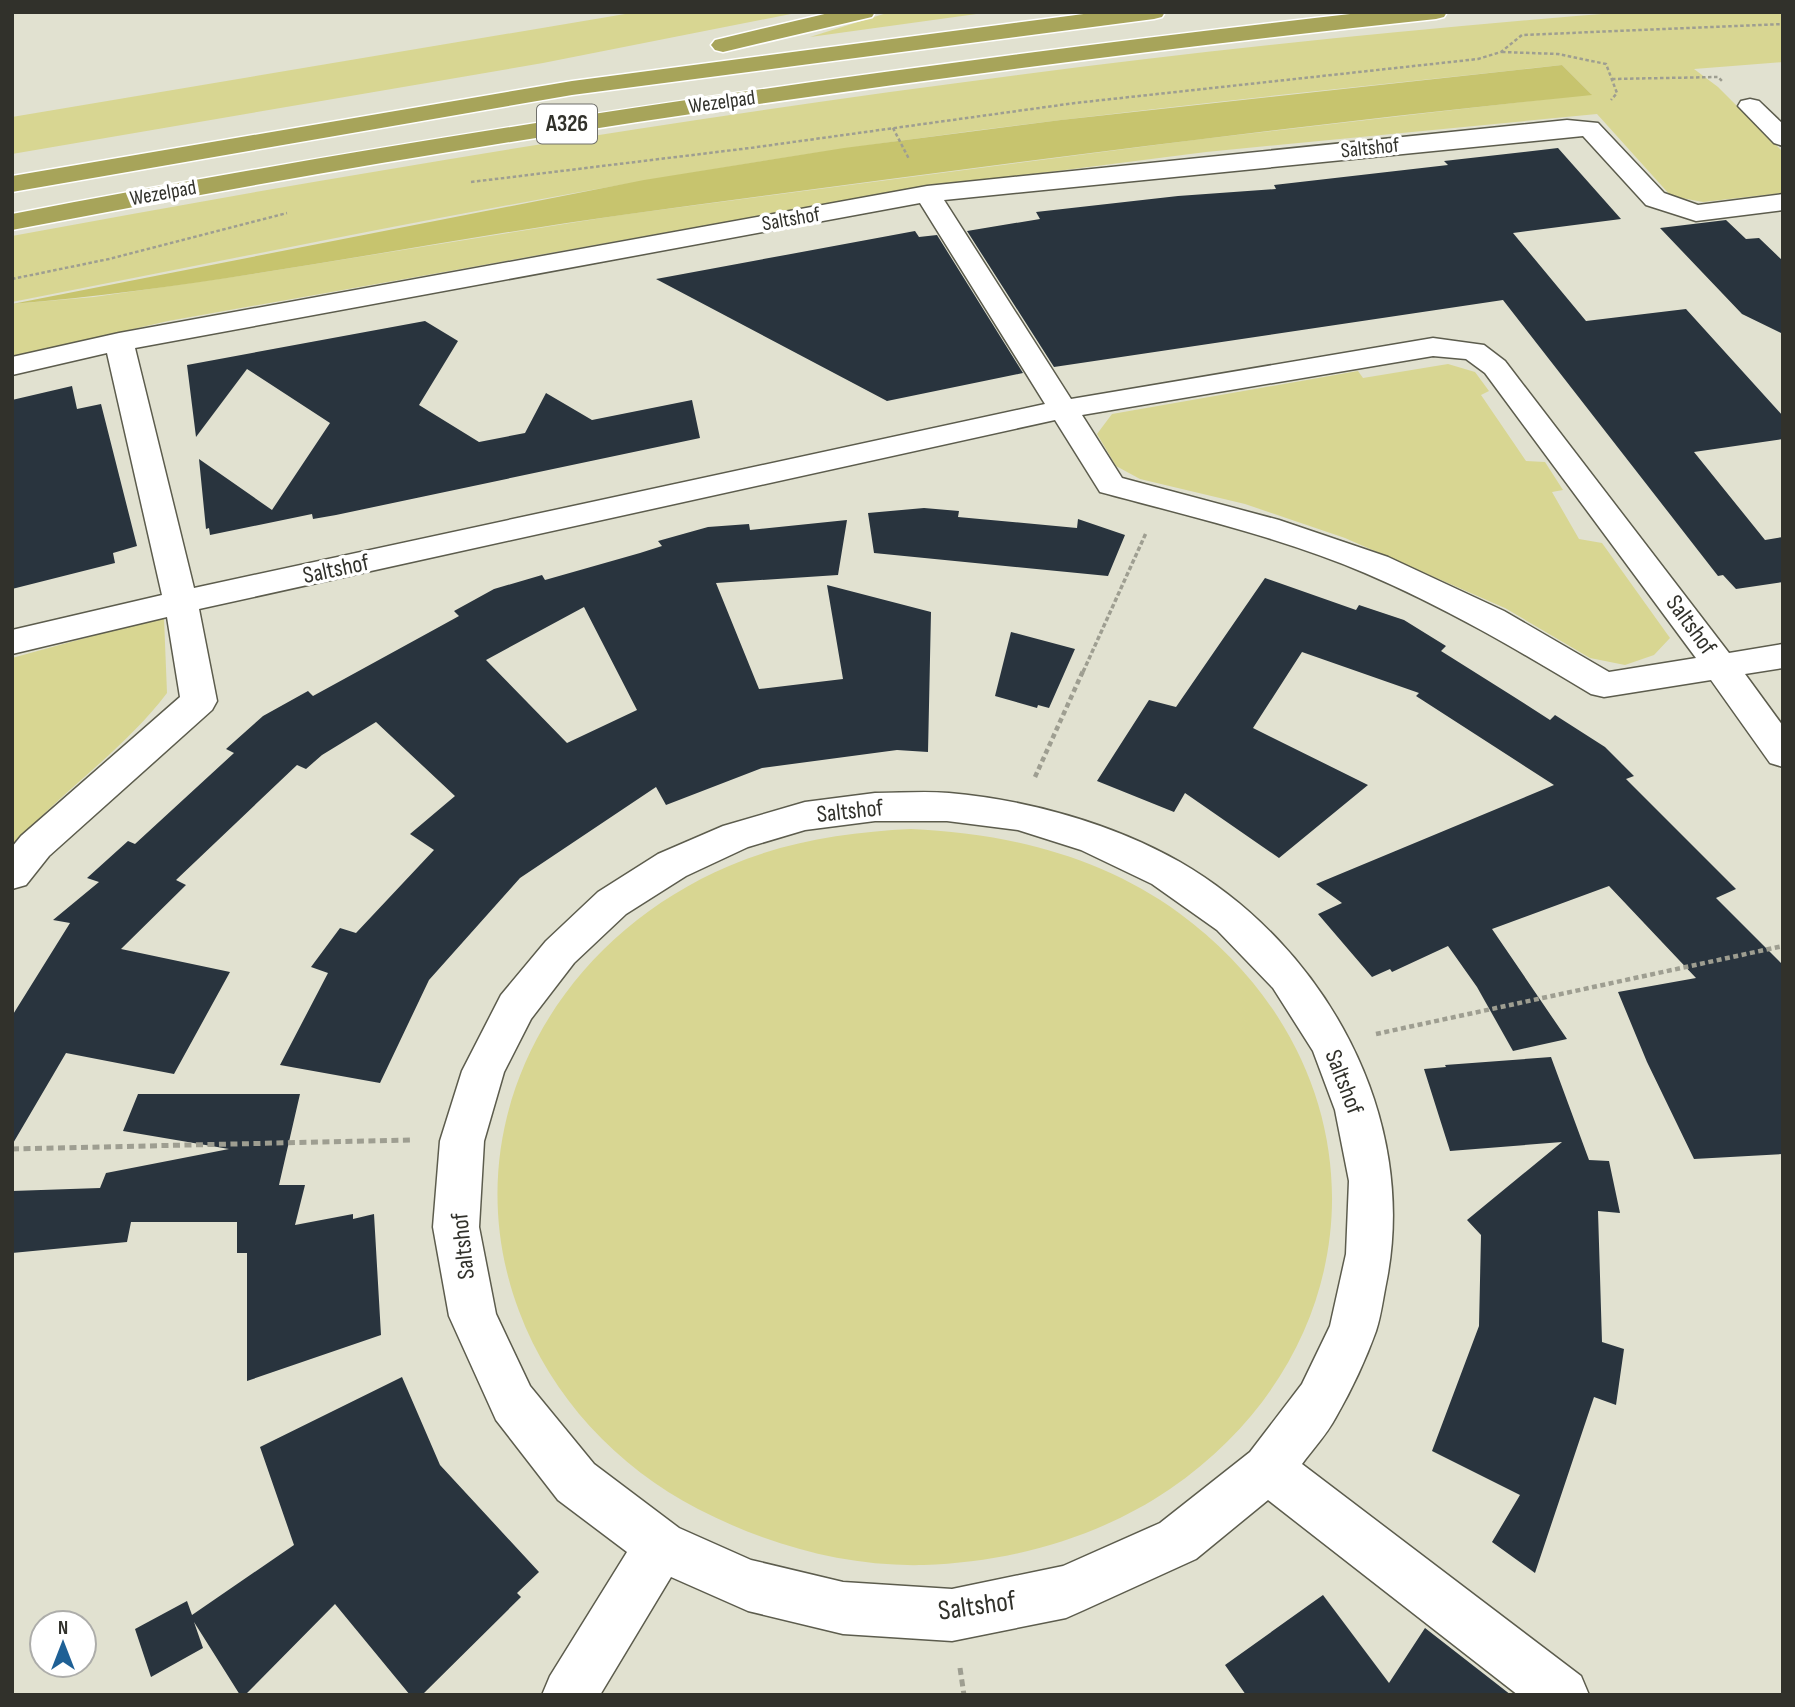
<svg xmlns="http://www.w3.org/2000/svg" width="1795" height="1707" font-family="'Sofia Sans Condensed',sans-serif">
<rect width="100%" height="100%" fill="#e1e1d0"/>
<g fill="#d8d692">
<polygon points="637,12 801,12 543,63 12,154 12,117"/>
<polygon points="890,12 991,12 810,37"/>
<path d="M 1628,12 L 1783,12 L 1783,62 L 1694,69 L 1718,87 L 1783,152 L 1783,193 L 1703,202 L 1671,196 L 1597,114 L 1206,152 L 893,192 L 168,321 L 12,357 L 12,304 L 94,297 L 253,274 L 621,215 L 1194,140 L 1591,94 L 1562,65 C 1322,91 1081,114 842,149 C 563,190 288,248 12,302 L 12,236 C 547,137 1085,53 1628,12 Z"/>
<polygon points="1448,364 1475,372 1489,391 1481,395 1526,461 1545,462 1563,490 1552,492 1579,539 1602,543 1670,638 1654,655 1625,665 1590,658 1505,608 1345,538 1245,504 1140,479 1116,466 1097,434 1112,414 1358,371 1363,378"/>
<path d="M 132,618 L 164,618 L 167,693 C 123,751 60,792 12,847 L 12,658 L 96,635 L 97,626 Z"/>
<path d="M 911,829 C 1006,833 1101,856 1179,913 C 1387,1066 1382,1343 1170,1489 C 1098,1538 1011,1562 924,1565 C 845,1567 768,1545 698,1509 C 617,1467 551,1397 519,1311 C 450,1127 554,940 729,866 C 787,841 849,832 911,829 Z"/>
</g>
<path fill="#c7c46e" d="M 1562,65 L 1592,95 C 1268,128 945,171 622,215 C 419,243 217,287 12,304 L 644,180 L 844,148 L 1061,120 Z"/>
<g fill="#29343e" fill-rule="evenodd">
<polygon points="1558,148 1621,219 1513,233 1586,321 1686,309 1783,416 1783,439 1694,452 1765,540 1783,537 1783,582 1736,589 1723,575 1718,576 1503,300 1054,367 967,231 1040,219 1036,212 1178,196 1276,189 1274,185 1448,165 1444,161"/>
<polygon points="1726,220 1746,239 1759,238 1783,261 1783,334 1742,314 1660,228"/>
<polygon points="915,231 919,237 937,235 1023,373 887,401 656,279"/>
<polygon points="425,321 458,341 419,405 479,442 525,433 546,393 592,420 692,400 700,438 336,515 313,519 312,514 210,535 209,528 206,529 199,459 272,510 330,423 247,369 196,437 187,365"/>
<polygon points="72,386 77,409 101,404 137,546 113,553 115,563 12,589 12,400"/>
<polygon points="924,508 959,511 958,517 1077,528 1078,519 1125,535 1108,576 874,553 868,513"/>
<path d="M 847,520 L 838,575 L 716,583 L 759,689 L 843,679 L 827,585 L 931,612 L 928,752 L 897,750 L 762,768 L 666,805 L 656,787 L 520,878 L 429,980 L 380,1083 L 280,1065 L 328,973 L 311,967 L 340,928 L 356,933 L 434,850 L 410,834 L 455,796 L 376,722 L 322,755 L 306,769 L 297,765 L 176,880 L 186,885 L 121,949 L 230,972 L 174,1074 L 66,1053 L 12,1145 L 12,1016 L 70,923 L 53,920 L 99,882 L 87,878 L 128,841 L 135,844 L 234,753 L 226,749 L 263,716 L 308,691 L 313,696 L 439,627 L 459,616 L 454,611 L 494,589 L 542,575 L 545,580 L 640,553 L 662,546 L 658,541 L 708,527 L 749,524 L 750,530 ZM 584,607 L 637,710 L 567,743 L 486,660 Z"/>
<polygon points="1265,578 1356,610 1359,605 1404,620 1446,646 1441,651 1511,695 1550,720 1555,715 1605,747 1634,776 1626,779 1736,889 1716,898 1783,965 1783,1154 1694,1159 1647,1062 1618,992 1696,978 1609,886 1492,929 1567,1039 1513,1051 1477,987 1448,946 1392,972 1390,969 1372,977 1318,914 1342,903 1316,884 1554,785 1416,696 1419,693 1302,652 1253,728 1368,785 1279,858 1185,793 1174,812 1097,781 1149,700 1176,707"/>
<polygon points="1011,632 1075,649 1049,708 1038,705 1037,708 995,696"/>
<polygon points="1551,1057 1589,1160 1609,1161 1620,1213 1598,1211 1602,1342 1624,1349 1616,1405 1594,1397 1535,1573 1492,1542 1520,1495 1432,1451 1479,1326 1481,1235 1467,1220 1562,1142 1450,1151 1424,1069 1446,1067 1445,1065"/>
<polygon points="138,1094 300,1094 279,1185 305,1185 295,1225 353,1214 353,1219 374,1214 381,1335 247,1381 247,1253 237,1253 237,1222 131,1222 127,1242 12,1253 12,1191 100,1188 106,1173 229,1149 123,1131"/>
<polygon points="402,1377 440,1465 539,1572 517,1593 521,1597 422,1695 410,1695 335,1604 245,1695 240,1695 194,1622 203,1648 151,1677 135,1629 187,1601 192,1615 294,1545 260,1447"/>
<polygon points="1323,1595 1389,1683 1425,1628 1511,1695 1246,1695 1225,1665"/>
</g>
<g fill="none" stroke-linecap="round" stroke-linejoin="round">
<defs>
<g id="street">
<polygon points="1750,99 1759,101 1783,124 1783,146 1774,143 1738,106 1741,101"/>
<path d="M 1567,120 L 1598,123 L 1664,193 L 1698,205 L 1783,194 L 1783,210 L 1696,221 L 1646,205 L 1583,136 L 944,200 L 1071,399 L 1433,338 L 1484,345 L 1505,361 L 1729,653 L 1783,644 L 1783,668 L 1745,674 L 1783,726 L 1783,767 L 1770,763 L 1711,680 L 1604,697 L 1591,694 C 1518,650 1445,607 1365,573 C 1280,537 1189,516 1100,492 L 1055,420 L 199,609 L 217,701 L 212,710 L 49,856 L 26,885 L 12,889 L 12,847 L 21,836 L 180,697 L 167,617 L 12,654 L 12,630 L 162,595 L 107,353 L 12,375 L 12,357 L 119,333 L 927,186 ZM 920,203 L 1045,404 L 194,588 L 135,348 ZM 1433,356 L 1466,359 L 1485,373 L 1696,658 L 1609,672 L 1504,611 L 1388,557 L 1279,520 L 1122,478 L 1082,415 Z"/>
<path d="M 875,793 C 899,793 925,791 949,793 C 1028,800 1111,823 1180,862 C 1325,946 1420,1117 1386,1284 C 1383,1299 1381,1316 1376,1331 C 1366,1359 1351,1391 1336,1417 C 1327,1434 1313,1449 1302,1464 L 1581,1676 L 1589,1695 L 1518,1695 L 1268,1500 L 1196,1559 L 1084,1610 L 1066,1618 L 952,1641 L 843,1634 L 748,1611 L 671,1577 L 600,1695 L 542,1695 L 550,1676 L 627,1552 L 558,1500 L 496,1420 L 449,1316 L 433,1227 L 440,1141 L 462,1071 L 501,995 L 546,941 L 598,892 L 658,854 L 723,826 L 805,802 ZM 875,821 L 947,821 L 1018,830 L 1081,850 L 1152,884 L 1217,930 L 1273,988 L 1313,1051 L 1335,1110 L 1349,1181 L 1346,1254 L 1330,1326 L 1302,1384 L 1250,1452 L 1160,1523 L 1063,1566 L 952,1589 L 843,1582 L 751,1560 L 679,1528 L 594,1464 L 530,1386 L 496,1314 L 479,1227 L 484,1141 L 504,1072 L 531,1019 L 574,963 L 626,914 L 686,876 L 748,847 L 805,830 Z"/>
</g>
<g id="highway">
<polygon points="833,12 875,12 872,17 723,52 715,50 711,45 715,40"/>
<polygon points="1099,12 1165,12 1162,17 1154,19 572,95 12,192 12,176 572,81"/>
<path d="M 1368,12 L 1447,12 L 1444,17 L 1436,19 C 959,70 483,139 12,230 L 12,214 C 461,128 914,63 1368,12 Z"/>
</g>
</defs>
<use href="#street" stroke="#5c5c4d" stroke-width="3"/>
<use href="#highway" stroke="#fff" stroke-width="3"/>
<g stroke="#9e9e91" stroke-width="2.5" stroke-dasharray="3.5 2.5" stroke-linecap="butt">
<polyline points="1502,52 1558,54 1606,64 1617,93 1611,100"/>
<polyline points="1612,79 1718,77 1723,82"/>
<polyline points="893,128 909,159"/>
<polyline points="471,182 750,148 1075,103 1478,59 1501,52 1522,35 1783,24"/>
<polyline points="12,279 109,259 287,213"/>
</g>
<polyline stroke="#9e9e91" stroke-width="3.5" stroke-dasharray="4.5 2.5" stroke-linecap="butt" points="1083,672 1146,533"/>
<g stroke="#9e9e91" stroke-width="4.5" stroke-dasharray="5 3.5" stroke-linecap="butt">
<polyline points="1035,777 1083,671"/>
<polyline points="1376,1034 1783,946"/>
</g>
<g stroke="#9e9e91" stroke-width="5" stroke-dasharray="7 4.5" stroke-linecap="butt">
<polyline points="12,1149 410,1140"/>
<polyline points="960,1668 964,1695"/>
</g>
<use href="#street" fill="#fff" fill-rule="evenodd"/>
<use href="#highway" fill="#a7a45a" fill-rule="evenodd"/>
</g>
<g text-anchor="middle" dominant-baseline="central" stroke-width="7" stroke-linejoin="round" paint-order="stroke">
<g font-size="21" fill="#31312b" stroke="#fff">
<text transform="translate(722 102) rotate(-8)">Wezelpad</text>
<text transform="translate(1370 148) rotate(-6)">Saltshof</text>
<text transform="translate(163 193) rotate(-10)">Wezelpad</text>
<text transform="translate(791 219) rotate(-10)">Saltshof</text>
</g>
<rect fill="#fff" stroke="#6f6f6b" stroke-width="2" x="537" y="104.5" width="60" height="39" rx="5"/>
<g font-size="23" font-weight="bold" fill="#31312b">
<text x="567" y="124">A326</text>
</g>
<g font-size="24" fill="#31312b" stroke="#fff">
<text transform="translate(336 569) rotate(-12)">Saltshof</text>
<text transform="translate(1691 625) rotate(54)">Saltshof</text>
<text transform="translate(850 811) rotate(-6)">Saltshof</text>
<text transform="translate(1344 1082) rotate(69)">Saltshof</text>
<text transform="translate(463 1246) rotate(-96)">Saltshof</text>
</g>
<g font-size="28" fill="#31312b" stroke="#fff">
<text transform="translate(977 1606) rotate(-8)">Saltshof</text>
</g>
</g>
<rect width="1795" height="1707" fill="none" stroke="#31312b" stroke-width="28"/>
<g transform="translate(63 1644)"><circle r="33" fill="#ffffff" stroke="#adadaa" stroke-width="2"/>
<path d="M0-5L12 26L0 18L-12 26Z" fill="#1e6095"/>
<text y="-10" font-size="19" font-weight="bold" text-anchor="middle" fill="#31312b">N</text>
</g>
</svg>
